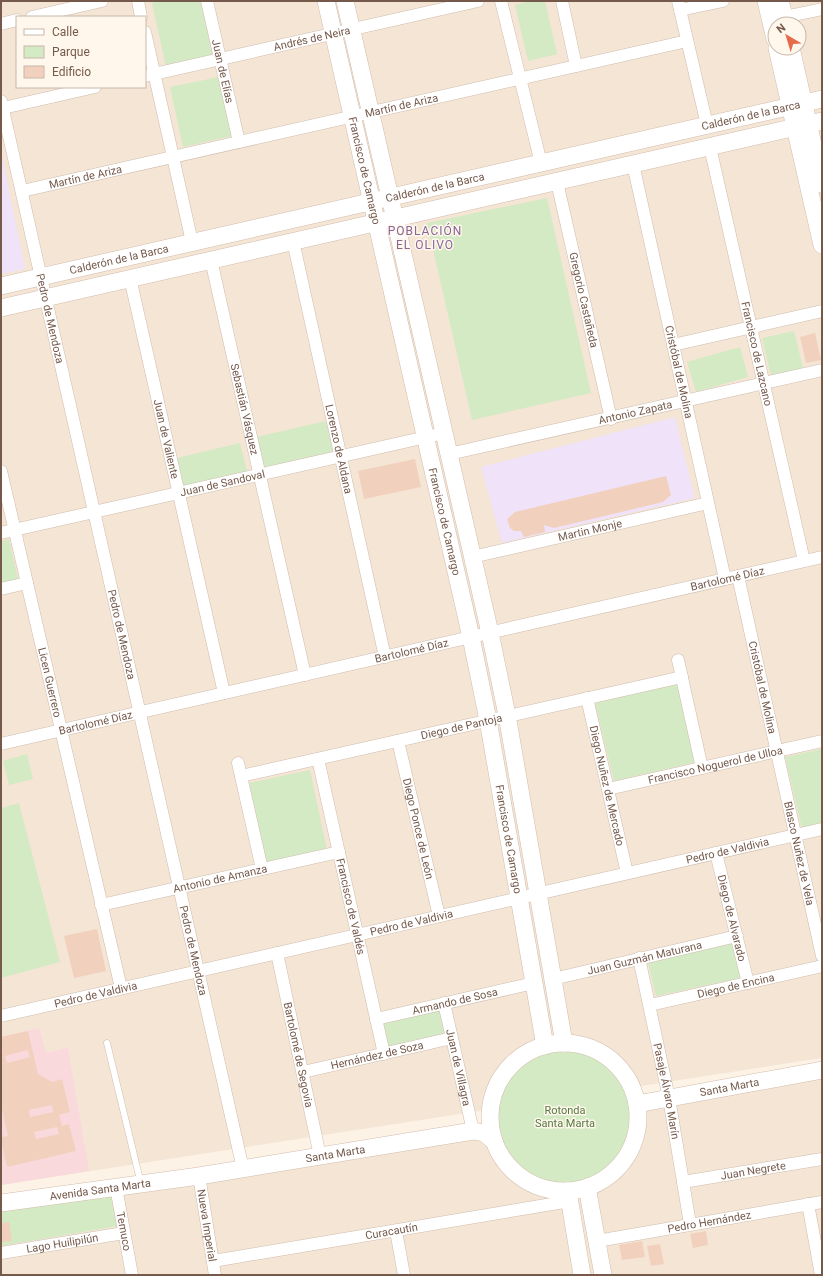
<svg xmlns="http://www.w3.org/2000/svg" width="823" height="1276" font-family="Roboto,sans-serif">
<rect width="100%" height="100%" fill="#fcf3e6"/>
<g fill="#f4e5d4" fill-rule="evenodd">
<path d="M 1,1 L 822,1 L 822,1058 L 1,1185 ZM 17,17 L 145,17 L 145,87 L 17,87 ZM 775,24 L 799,24 L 799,48 L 775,48 Z"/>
<polygon points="822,1078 822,1275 1,1275 1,1211 113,1196"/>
</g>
<g fill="#f0e2f8">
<polygon points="1,150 25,269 1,274"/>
<polygon points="675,417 695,498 502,543 481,467"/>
</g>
<polygon fill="#fad9dd" points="39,1028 46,1053 68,1048 89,1171 1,1185 1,1037"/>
<g fill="#d4eac4">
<polygon points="160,1 201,1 213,57 166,67 152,3"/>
<polygon points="530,1 545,1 557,54 528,61 515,5"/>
<polygon points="219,77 232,136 183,147 170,87"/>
<polygon points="547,198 591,393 472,420 427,223"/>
<polygon points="794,331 803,368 771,376 762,338"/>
<polygon points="740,347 748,377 696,392 687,362"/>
<polygon points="326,421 334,452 263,469 256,437"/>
<polygon points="240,443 248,475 184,490 177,458"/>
<polygon points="9,539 18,579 1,583 1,541"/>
<polygon points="678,683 696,762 614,781 595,703"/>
<polygon points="822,749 822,824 802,829 785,757"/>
<polygon points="27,754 33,779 9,785 3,761"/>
<polygon points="310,770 327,850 266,863 249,783"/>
<polygon points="19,803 60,962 1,978 1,808"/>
<polygon points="733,943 740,978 656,996 648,962"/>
<polygon points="443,1008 448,1033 389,1046 383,1022"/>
<circle cx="565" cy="1117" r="69"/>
<polygon points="113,1196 118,1226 1,1246 1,1211"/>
</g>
<g fill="#f1d1bd" fill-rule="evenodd">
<polygon points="815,333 821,360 806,363 800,337"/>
<polygon points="415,459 421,487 364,499 358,471"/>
<polygon points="666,476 671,495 663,502 554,528 544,525 545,532 524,537 521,531 514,531 510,528 507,519 515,512"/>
<polygon points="97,929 106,971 74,978 64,936"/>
<path d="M 28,1031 L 38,1074 L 52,1082 L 62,1079 L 70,1112 L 59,1115 L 62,1126 L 69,1124 L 76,1151 L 7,1167 L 1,1141 L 1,1137 L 8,1136 L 1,1105 L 1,1037 ZM 28,1050 L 30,1057 L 7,1063 L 5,1056 ZM 52,1105 L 53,1112 L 30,1117 L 29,1110 ZM 57,1127 L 59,1134 L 36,1139 L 34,1132 Z"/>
<polygon points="9,1222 12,1241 1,1242 1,1223"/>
<polygon points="706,1231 708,1245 693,1248 690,1234"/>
<polygon points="642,1241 645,1257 622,1260 619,1245"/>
<polygon points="660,1244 664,1264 651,1266 647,1246"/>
</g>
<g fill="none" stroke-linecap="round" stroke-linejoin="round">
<defs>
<polyline id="lane" points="107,1043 141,1184"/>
<g id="street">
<polyline points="138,1 141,17"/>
<path id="s1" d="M 207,1 L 239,142"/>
<polyline points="501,1 541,163"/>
<polyline points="562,1 576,66"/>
<polyline points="678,1 707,125"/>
<polyline points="680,10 723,1"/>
<polyline points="32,17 102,1"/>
<polyline points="784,17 822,9"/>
<polyline points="1,24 17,20"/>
<polyline points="145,32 192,242"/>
<path id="s2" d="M 145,76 L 478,1"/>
<path id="s3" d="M 1,101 L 243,1169"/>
<polyline points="3,108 95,87"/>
<path id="s4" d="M 710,147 L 804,561"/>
<path id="s5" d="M 633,164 L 725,579"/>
<path id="s6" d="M 557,182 L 611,419"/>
<path id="s7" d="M 22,191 L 687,41"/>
<path id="s8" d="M 293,241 L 385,657"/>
<path id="s9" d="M 211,260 L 305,675"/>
<path id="s10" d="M 130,278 L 224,693"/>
<polyline points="673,345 822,311"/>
<path id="s11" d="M 449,454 L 822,370"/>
<path id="s12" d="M 1,471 L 121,988"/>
<path id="s13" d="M 1,533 L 444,433"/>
<path id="s14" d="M 472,557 L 708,503"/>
<path id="s15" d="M 738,576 L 822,956"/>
<polyline points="1,589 27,583"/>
<polyline points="678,660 702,768"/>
<path id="s16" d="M 587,698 L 627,873"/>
<path id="s17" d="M 398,741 L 439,916"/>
<path id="s18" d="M 1,744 L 822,557"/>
<path id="s19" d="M 318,759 L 384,1054"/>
<polyline points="238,763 262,869"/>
<path id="s20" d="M 241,776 L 682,677"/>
<path id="s21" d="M 608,789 L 822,741"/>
<path id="s22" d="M 716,853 L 748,983"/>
<path id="s23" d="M 101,905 L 339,852"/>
<path id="s24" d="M 277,953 L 320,1156"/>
<path id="s25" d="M 639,958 L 669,1098 L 690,1224"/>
<path id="s26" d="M 553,979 L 737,936"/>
<path id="s27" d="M 444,1003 L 473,1131"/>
<path id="s28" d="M 650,1005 L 822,966"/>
<path id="s29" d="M 1,1016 L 822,829"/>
<path id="s30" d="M 376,1019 L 534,983"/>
<path id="s31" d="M 303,1072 L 452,1038"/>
<path id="s32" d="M 199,1176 L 215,1275"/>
<path id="s33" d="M 683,1182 L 822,1159"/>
<path id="s34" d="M 116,1187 L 132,1275"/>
<polyline points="808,1204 821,1275"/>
<polyline points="396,1231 404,1275"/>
<path id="s35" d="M 597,1241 L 822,1202"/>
<path id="s36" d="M 1,1253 L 124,1233"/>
<path id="s37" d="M 213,1261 L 570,1201"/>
</g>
<g id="secondary">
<path id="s38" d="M 326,1 L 471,637 L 488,720 L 545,1046"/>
<polyline points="345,1 490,633 507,715 564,1043"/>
<polyline points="766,1 775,39"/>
<polyline points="780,1 786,24"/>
<polyline points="777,48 822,245"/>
<polyline points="791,48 822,184"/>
<path id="s39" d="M 1,286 L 822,99"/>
<polyline points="1,308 822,121"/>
<circle cx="564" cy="1117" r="74"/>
<path id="s40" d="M 637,1104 L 822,1070"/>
<polyline points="587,1187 603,1275"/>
<polyline points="568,1191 582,1275"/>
<path id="s41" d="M 1,1203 L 199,1176 L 473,1131 L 484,1133 L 494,1141"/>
</g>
</defs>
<use href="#lane" stroke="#d0bdaf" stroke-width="7"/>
<use href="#street" stroke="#d0bdaf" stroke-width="13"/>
<use href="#secondary" stroke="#d3bcac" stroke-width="18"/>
<use href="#lane" stroke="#fff" stroke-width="6"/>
<use href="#street" stroke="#fff" stroke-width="12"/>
<use href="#secondary" stroke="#fff" stroke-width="17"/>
</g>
<g text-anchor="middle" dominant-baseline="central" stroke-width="3" stroke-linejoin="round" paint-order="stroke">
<g font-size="11" fill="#75594b" stroke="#fff7ec">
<text stroke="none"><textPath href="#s2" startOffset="171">Andrés de Neira</textPath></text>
<text stroke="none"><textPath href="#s1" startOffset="72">Juan de Elías</textPath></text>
<text stroke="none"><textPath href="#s7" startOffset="389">Martín de Ariza</textPath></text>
<text stroke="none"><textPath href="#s39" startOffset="769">Calderón de la Barca</textPath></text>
<text stroke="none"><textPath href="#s38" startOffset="174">Francisco de Camargo</textPath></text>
<text stroke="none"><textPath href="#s7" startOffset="65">Martín de Ariza</textPath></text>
<text stroke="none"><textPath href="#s39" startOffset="445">Calderón de la Barca</textPath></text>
<text stroke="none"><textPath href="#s39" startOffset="121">Calderón de la Barca</textPath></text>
<text stroke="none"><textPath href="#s6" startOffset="121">Gregorio Castañeda</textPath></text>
<text stroke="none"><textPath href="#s3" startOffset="223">Pedro de Mendoza</textPath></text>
<text stroke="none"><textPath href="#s4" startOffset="212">Francisco de Lazcano</textPath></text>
<text stroke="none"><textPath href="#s5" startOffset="213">Cristóbal de Molina</textPath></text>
<text stroke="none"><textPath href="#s9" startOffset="153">Sebastián Vásquez</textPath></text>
<text stroke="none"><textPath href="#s11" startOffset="191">Antonio Zapata</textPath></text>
<text stroke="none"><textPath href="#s10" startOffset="165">Juan de Valiente</textPath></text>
<text stroke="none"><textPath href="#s8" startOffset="213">Lorenzo de Aldana</textPath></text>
<text stroke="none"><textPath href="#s13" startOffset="227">Juan de Sandoval</textPath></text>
<text stroke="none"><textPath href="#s38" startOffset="534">Francisco de Camargo</textPath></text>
<text stroke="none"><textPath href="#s14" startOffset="121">Martin Monje</textPath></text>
<text stroke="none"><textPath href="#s18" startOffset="745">Bartolomé Díaz</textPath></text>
<text stroke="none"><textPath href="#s3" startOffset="547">Pedro de Mendoza</textPath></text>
<text stroke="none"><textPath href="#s18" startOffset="421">Bartolomé Díaz</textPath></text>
<text stroke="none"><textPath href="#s12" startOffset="217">Licen Guerrero</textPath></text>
<text stroke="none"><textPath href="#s15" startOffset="114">Cristóbal de Molina</textPath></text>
<text stroke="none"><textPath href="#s18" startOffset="97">Bartolomé Díaz</textPath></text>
<text stroke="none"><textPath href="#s20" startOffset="226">Diego de Pantoja</textPath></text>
<text stroke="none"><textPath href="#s21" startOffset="110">Francisco Noguerol de Ulloa</textPath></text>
<text stroke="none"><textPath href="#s16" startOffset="90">Diego Nuñez de Mercado</textPath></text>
<text stroke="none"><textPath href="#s17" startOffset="90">Diego Ponce de León</textPath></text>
<text stroke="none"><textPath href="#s38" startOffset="858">Francisco de Camargo</textPath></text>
<text stroke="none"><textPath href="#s29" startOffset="745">Pedro de Valdivia</textPath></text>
<text stroke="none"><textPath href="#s15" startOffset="284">Blasco Nuñez de Vela</textPath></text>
<text stroke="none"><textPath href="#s23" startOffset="122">Antonio de Amanza</textPath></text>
<text stroke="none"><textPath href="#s19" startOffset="151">Francisco de Valdés</textPath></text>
<text stroke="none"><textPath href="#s22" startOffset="67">Diego de Alvarado</textPath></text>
<text stroke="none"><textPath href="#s29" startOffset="421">Pedro de Valdivia</textPath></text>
<text stroke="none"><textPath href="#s3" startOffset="871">Pedro de Mendoza</textPath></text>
<text stroke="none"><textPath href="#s26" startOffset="94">Juan Guzmán Maturana</textPath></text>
<text stroke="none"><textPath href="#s28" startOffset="88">Diego de Encina</textPath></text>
<text stroke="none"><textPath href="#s29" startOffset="97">Pedro de Valdivia</textPath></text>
<text stroke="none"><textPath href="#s30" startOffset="81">Armando de Sosa</textPath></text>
<text stroke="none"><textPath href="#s24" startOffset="104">Bartolomé de Segovia</textPath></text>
<text stroke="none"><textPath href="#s31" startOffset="76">Hernández de Soza</textPath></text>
<text stroke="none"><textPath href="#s27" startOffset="66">Juan de Villagra</textPath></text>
<text stroke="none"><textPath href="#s40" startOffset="94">Santa Marta</textPath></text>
<text stroke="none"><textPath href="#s25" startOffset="136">Pasaje Álvaro Marín</textPath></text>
<text stroke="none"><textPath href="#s41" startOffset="338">Santa Marta</textPath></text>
<text stroke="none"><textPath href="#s33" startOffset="71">Juan Negrete</textPath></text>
<text stroke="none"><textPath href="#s41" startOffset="100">Avenida Santa Marta</textPath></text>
<text stroke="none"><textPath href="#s35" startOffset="114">Pedro Hernández</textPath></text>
<text stroke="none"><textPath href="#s32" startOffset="50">Nueva Imperial</textPath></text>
<text stroke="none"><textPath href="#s34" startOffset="45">Temuco</textPath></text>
<text stroke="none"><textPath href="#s37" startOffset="181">Curacautín</textPath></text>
<text stroke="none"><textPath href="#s36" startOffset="62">Lago Huilipilún</textPath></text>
</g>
<g font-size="11" fill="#547b42" stroke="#fff7ec">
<text x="565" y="1110">Rotonda<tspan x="565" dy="13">Santa Marta</tspan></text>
</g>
<g font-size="12" letter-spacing="1" fill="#876698" stroke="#fff7ec">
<text x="425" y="231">POBLACIÓN<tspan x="425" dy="14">EL OLIVO</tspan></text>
</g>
</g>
<rect width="823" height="1276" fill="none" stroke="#75594b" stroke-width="4"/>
<rect x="16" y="16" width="130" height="72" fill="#fff7ec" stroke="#c8b8ac"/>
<rect x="24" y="29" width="20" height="6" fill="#ffffff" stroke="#c8b8ac"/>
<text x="52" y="36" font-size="12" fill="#75594b">Calle</text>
<rect x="24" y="46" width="20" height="12" fill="#d4eac4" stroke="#c8b8ac"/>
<text x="52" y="56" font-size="12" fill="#75594b">Parque</text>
<rect x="24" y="66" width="20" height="12" fill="#f1d1bd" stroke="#c8b8ac"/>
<text x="52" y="76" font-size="12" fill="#75594b">Edificio</text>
<g transform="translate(787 36) rotate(322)"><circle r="19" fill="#fff7ec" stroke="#c8b8ac"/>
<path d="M0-3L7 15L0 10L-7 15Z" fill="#e56b4c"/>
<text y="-6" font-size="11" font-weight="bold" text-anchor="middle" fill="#75594b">N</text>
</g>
</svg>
